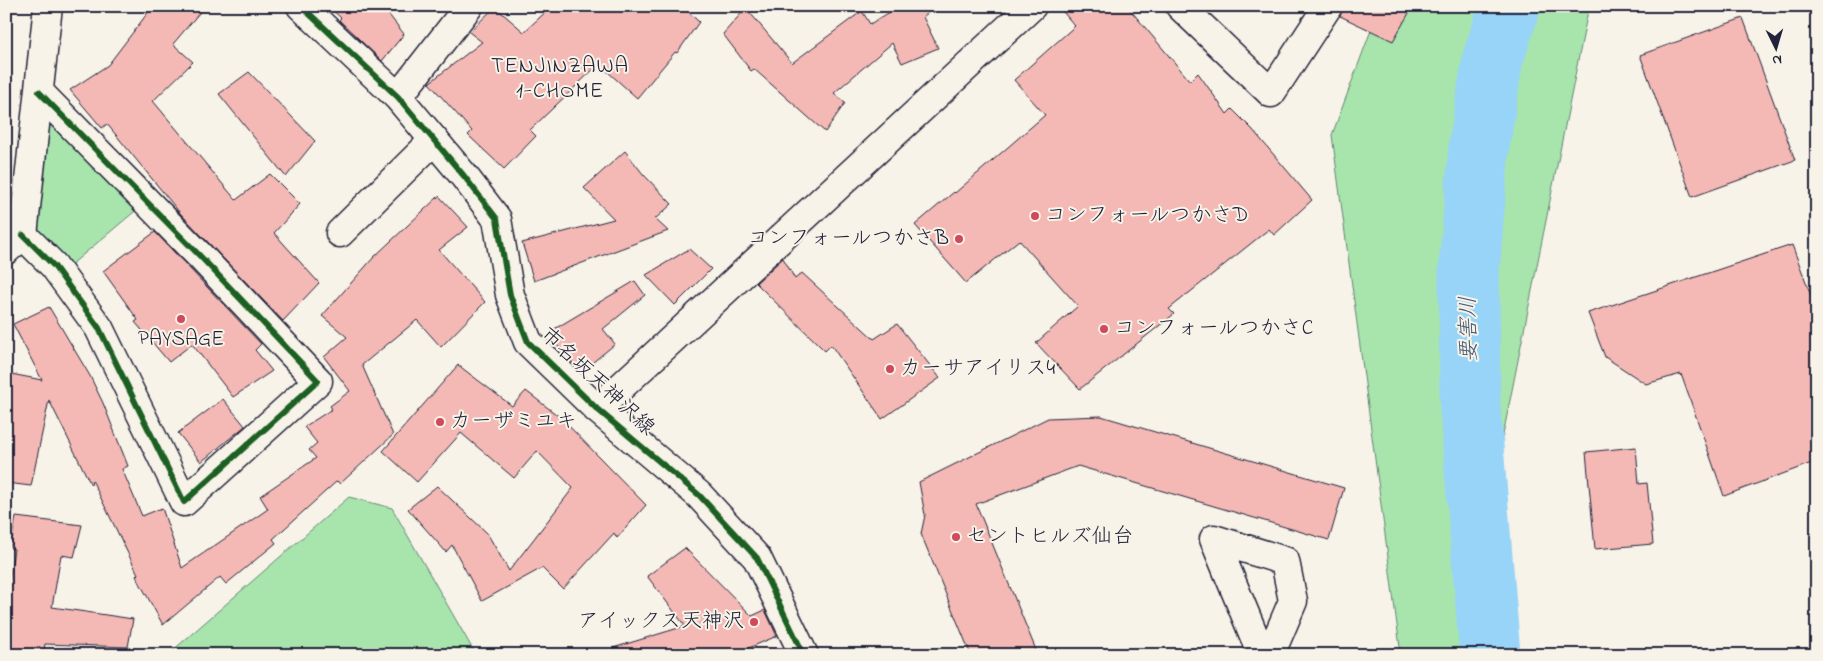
<svg xmlns="http://www.w3.org/2000/svg" width="1823" height="661" font-family="'Indie Flower','Klee One',sans-serif">
<rect width="100%" height="100%" fill="#f7f3e8"/>
<filter id="ink" filterUnits="userSpaceOnUse"><feTurbulence type="fractalNoise" baseFrequency=".02" numOctaves="2"/><feDisplacementMap in="SourceGraphic" scale="10" xChannelSelector="R" yChannelSelector="G"/><feConvolveMatrix kernelMatrix="1 2 1 2 8 2 1 2 1" color-interpolation-filters="sRGB"/></filter>
<g filter="url(#ink)">
<g fill="#a7e5ac" stroke="#648474">
<polygon points="1380,6 1589,6 1488,510 1489,655 1401,655 1332,135"/>
<polygon points="39,92 146,202 60,274 23,235"/>
<polygon points="349,497 392,508 476,655 119,655 137,652 171,652"/>
</g>
<g fill="none" stroke-linecap="round" stroke-linejoin="round">
<polyline stroke="#98d4f8" stroke-width="61" points="1490,655 1470,409 1469,271 1479,146 1493,58 1510,6"/>
</g>
<g fill="#f5b9b5" stroke="#22223b">
<polygon points="153,6 205,6 173,44 193,62 153,101 236,200 270,174 300,204 274,233 319,283 283,321 180,213 107,124 102,128 70,90 108,65"/>
<polygon points="328,6 382,6 404,34 382,61 339,20 341,18"/>
<polygon points="552,6 682,6 699,22 677,53 675,52 637,98 599,64 530,130 536,136 504,169 468,135 472,131 429,83 482,42 469,32 495,7 524,32"/>
<polygon points="900,6 936,6 923,17 938,48 902,63 892,43 834,93 845,103 825,132 754,69 751,71 723,34 746,8 792,63 862,11 870,24"/>
<polygon points="1058,6 1127,6 1190,81 1198,73 1227,114 1232,109 1252,129 1312,200 1274,235 1269,229 1169,309 1174,314 1080,389 1036,343 1078,306 1019,240 966,283 915,225 954,192 955,193 1045,115 1014,80 1075,26"/>
<polygon points="1344,6 1413,6 1393,41 1340,16"/>
<polygon points="1743,18 1795,160 1692,197 1640,55"/>
<polygon points="249,72 315,141 286,177 219,94"/>
<polygon points="625,151 643,174 672,204 655,219 668,231 534,281 522,243 614,219 584,188"/>
<polygon points="439,196 468,227 439,250 485,302 441,347 417,320 362,365 393,435 340,484 337,481 273,539 276,543 226,584 220,577 163,625 136,576 138,574 92,480 91,485 49,400 31,486 6,483 6,373 42,380 13,324 49,307 90,376 103,403 128,466 122,469 142,516 162,508 182,568 268,509 260,496 316,458 309,450 317,443 304,427 332,409 330,406 350,391 324,357 347,337 322,316 374,257"/>
<polygon points="155,232 261,344 255,350 272,371 233,397 192,344 169,362 135,322 138,320 103,271"/>
<polygon points="1792,245 1817,311 1817,461 1724,496 1681,374 1646,384 1605,357 1588,313"/>
<polygon points="689,249 711,269 675,305 646,275"/>
<polygon points="783,258 795,279 802,273 874,339 897,324 940,378 882,419 831,345 825,351 756,283"/>
<polygon points="635,281 645,295 603,329 615,344 581,372 556,344 551,331"/>
<polygon points="458,365 512,406 526,391 561,418 646,505 617,538 614,533 563,589 542,568 482,601 452,545 446,552 408,509 437,486 487,533 509,571 573,488 537,451 514,478 461,433 417,482 383,451"/>
<polygon points="223,399 245,426 201,462 178,433"/>
<polygon points="1101,416 1344,488 1329,540 1078,466 976,504 1038,655 971,655 921,534 925,515 919,482 1048,418"/>
<polygon points="1636,447 1639,484 1647,483 1653,544 1595,549 1586,452"/>
<polygon points="16,517 82,525 74,557 61,555 52,607 133,619 128,647 45,644 44,650 6,649 6,604 14,549 10,548"/>
<polygon points="685,548 752,616 765,610 777,636 732,655 614,655 613,648 685,626 647,576"/>
</g>
<g fill="none" stroke-linecap="round" stroke-linejoin="round">
<defs>
<g id="minor">
<polyline points="301,6 398,97 464,176 497,219 510,295 528,342 597,409 699,495 757,558 804,655"/>
<polyline points="1180,6 1271,93 1328,6"/>
<polyline points="398,97 469,6"/>
<polyline points="340,233 434,140"/>
<polyline points="23,235 54,266 99,328 184,502 318,381 200,256 39,92"/>
<polyline points="6,250 23,235 48,6"/>
<polyline points="597,409 1032,6"/>
<polyline points="1262,655 1214,539 1285,561 1293,601 1270,655"/>
</g>
</defs>
<use href="#minor" stroke="#22223b" stroke-width="31"/>
<use href="#minor" stroke="#f7f3e8" stroke-width="28"/>
<defs>
<g id="cycleway">
<polyline points="301,6 398,97 464,176 497,219 510,295 528,342 597,409 699,495 757,558 804,655"/>
<polyline points="23,235 54,266 99,328 184,502 318,381 200,256 39,92"/>
</g>
</defs>
<use href="#cycleway" stroke="#f7f3e8" stroke-width="9"/>
<use href="#cycleway" stroke="#1b5e20" stroke-width="6"/>
</g>
</g>
<g fill="#d1495b" stroke="#f7f3e8" stroke-width="2">
<circle cx="1035" cy="216" r="5"/>
<circle cx="959" cy="239" r="5"/>
<circle cx="181" cy="319" r="5"/>
<circle cx="1104" cy="329" r="5"/>
<circle cx="890" cy="369" r="5"/>
<circle cx="440" cy="422" r="5"/>
<circle cx="956" cy="537" r="5"/>
<circle cx="754" cy="622" r="5"/>
</g>
<g text-anchor="middle" dominant-baseline="central" stroke-width="4" stroke-linejoin="round" paint-order="stroke">
<g font-size="21" fill="#22223b" stroke="#f7f3e8" text-anchor="start">
<text x="1045" y="216">コンフォールつかさD</text>
<text x="949" y="239" text-anchor="end">コンフォールつかさB</text>
<text x="1114" y="329">コンフォールつかさC</text>
<text x="181" y="340" text-anchor="middle">PAYSAGE</text>
<text x="900" y="369">カーサアイリス4</text>
<text x="450" y="422">カーザミユキ</text>
<text x="966" y="537">セントヒルズ仙台</text>
<text x="744" y="622" text-anchor="end">アイックス天神沢</text>
</g>
<g font-size="21" fill="#22223b" stroke="#f7f3e8">
<text transform="translate(597 382) rotate(43)">市名坂天神沢線</text>
</g>
<g font-size="22" letter-spacing="1" fill="#22223b" stroke="#f7f3e8">
<text x="560" y="67">TENJINZAWA<tspan x="560" dy="25">1-CHOME</tspan></text>
</g>
<g font-size="22" font-style="italic" fill="#455774" stroke="#f7f3e8">
<text transform="translate(1470 329) rotate(-91)">要害川</text>
</g>
</g>
<rect width="1823" height="661" fill="none" stroke="#f7f3e8" stroke-width="25"/>
<rect x="12" y="12" width="1798" height="636" fill="none" stroke="#22223b" stroke-width="2" filter="url(#ink)"/>
<g transform="translate(1776 48) rotate(175)" stroke="#f7f3e8" stroke-width="4" paint-order="stroke">
<path d="M0-4L9 19L0 12L-9 19Z" fill="#22223b"/>
<text y="-8" font-size="14" font-weight="bold" text-anchor="middle" fill="#22223b">N</text>
</g>
</svg>
